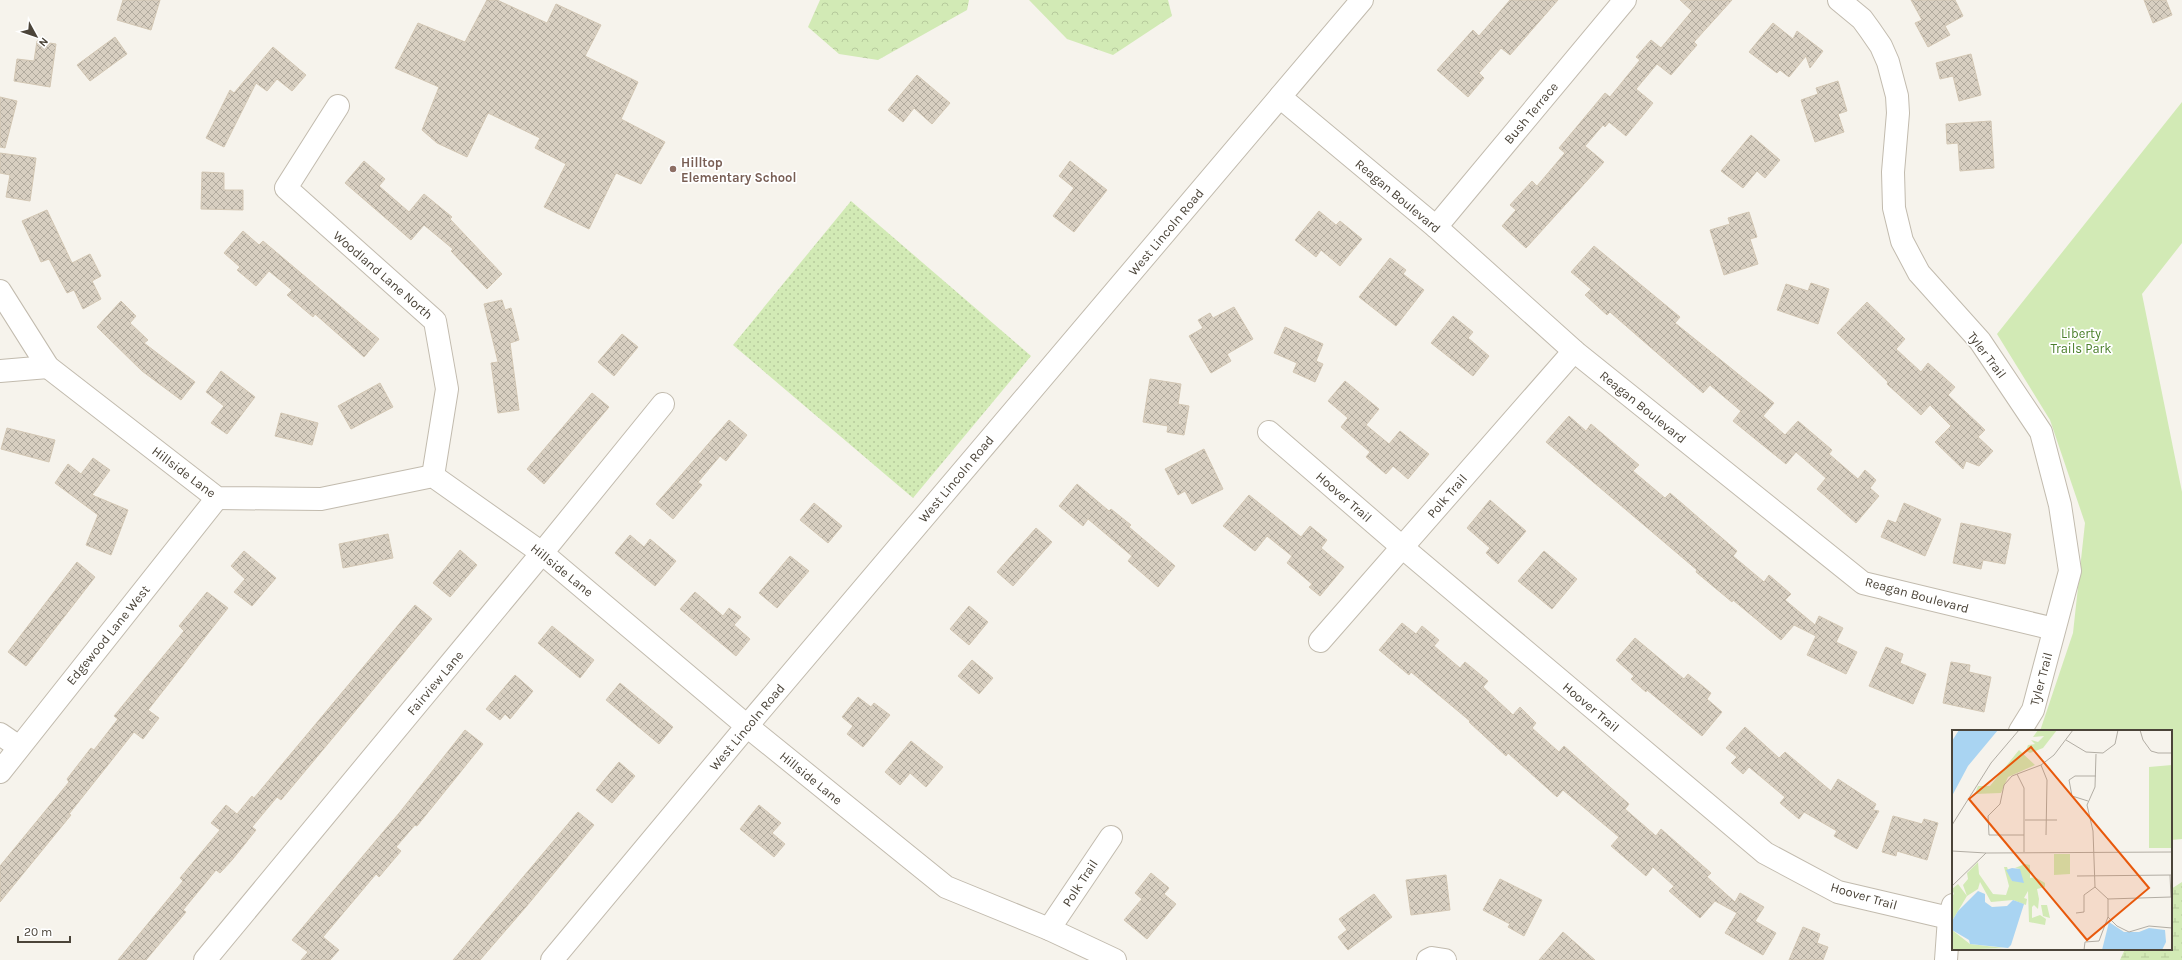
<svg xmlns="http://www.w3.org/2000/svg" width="2182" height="960" font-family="Karla,sans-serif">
<defs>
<pattern id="grass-dots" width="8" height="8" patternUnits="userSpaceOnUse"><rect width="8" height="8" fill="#d2eab5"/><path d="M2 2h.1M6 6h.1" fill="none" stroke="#b6ca9c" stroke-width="1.8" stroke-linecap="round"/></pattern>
<pattern id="forest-crowns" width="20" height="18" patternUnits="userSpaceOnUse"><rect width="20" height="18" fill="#d2eab5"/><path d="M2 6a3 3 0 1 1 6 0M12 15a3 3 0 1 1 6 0" fill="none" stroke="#b6ca9c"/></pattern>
<pattern id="wetland-marsh" width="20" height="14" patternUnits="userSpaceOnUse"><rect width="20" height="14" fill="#d2eab5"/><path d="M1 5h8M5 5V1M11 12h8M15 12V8" fill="none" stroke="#b6ca9c"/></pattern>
<pattern id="building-cross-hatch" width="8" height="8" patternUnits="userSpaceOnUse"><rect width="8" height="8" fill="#d8cfc1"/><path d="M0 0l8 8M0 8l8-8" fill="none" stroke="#b1aa9e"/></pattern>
</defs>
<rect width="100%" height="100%" fill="#f6f3ec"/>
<polygon fill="url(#grass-dots)" points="851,201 1031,356 913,498 733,345"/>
<g fill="url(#forest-crowns)">
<polygon points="820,0 969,0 967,10 878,60 839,54 808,27"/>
<polygon points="1029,0 1168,0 1172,16 1113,55 1067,39"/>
</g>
<polygon fill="url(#wetland-marsh)" points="2182,882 2182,960 2120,960 2125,949 2171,949 2171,889"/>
<polygon fill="#d2eab5" points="2182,102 2182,243 2142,294 2182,492 2182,839 2171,840 2171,731 2040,731 2073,633 2085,523 2050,420 1997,334"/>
<g fill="url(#building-cross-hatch)" stroke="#d3c7b4">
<polygon points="123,0 160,0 151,30 117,20"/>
<polygon points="487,0 497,0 547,23 556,4 601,25 585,56 638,82 621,119 665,142 641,184 616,173 589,229 544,207 566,164 535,148 540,138 488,113 467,157 437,143 422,130 439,87 395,68 418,23 465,42"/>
<polygon points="1510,0 1558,0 1510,55 1501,48 1479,73 1484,78 1468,97 1437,70 1473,30 1479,36"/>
<polygon points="1680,0 1732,0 1694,42 1697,45 1671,75 1657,64 1636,89 1653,103 1626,136 1609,122 1605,127 1603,125 1585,146 1604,162 1526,248 1502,226 1516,210 1510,205 1532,181 1537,186 1565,153 1559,148 1605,93 1610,97 1640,60 1636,57 1651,40 1661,48 1692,11"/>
<polygon points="1911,0 1955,0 1963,16 1945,26 1950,35 1928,47 1915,23 1922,20"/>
<polygon points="2144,0 2166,0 2172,15 2153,23"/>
<polygon points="1773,23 1793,39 1797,31 1823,51 1810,68 1806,56 1789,77 1780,70 1777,73 1749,52"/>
<polygon points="115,37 127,54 90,81 77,65"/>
<polygon points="37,41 56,44 50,87 14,81 17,59 34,61"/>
<polygon points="273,47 306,75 292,91 277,79 267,91 256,83 224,147 206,138 230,90 234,93"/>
<polygon points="1971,54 1981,95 1959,101 1953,76 1940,79 1936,63"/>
<polygon points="917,75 950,103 932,124 914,108 903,122 888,110"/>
<polygon points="1838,81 1847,111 1838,114 1844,132 1815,142 1801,100 1818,94 1816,88"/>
<polygon points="0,97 17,101 5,148 0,147"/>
<polygon points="1991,121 1994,168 1960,171 1958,143 1947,144 1946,124"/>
<polygon points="1751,135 1780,160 1765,178 1757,171 1743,188 1721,171"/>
<polygon points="0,153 36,158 30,201 6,197 10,175 0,173"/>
<polygon points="364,161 385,179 379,186 409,212 424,194 452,217 450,219 502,274 487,289 451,251 453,249 424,225 411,240 345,183"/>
<polygon points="1070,161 1107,190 1074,232 1053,216 1074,188 1059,176"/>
<polygon points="202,172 224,173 224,190 243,190 243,210 201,209"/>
<polygon points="47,210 72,263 90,254 101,276 92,281 101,299 83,309 74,290 67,293 49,259 41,262 22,221"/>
<polygon points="1319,211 1336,225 1340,221 1362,239 1340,266 1321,250 1316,257 1295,240"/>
<polygon points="1749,212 1757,237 1750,239 1758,264 1724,275 1710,230 1730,224 1728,218"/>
<polygon points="243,231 259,245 263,241 379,339 364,357 315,314 313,317 287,295 292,290 269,271 256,286 237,270 240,267 224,253"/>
<polygon points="1594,246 1680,317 1675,323 1774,403 1763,416 1785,435 1798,421 1832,450 1829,454 1858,479 1865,470 1876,480 1870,488 1879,496 1856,523 1817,489 1826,478 1796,452 1786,464 1733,421 1741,411 1710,385 1703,393 1610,312 1607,315 1585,295 1591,289 1571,272"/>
<polygon points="1390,258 1406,270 1403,274 1424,290 1396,326 1359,297"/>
<polygon points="1811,283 1829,289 1818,324 1777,310 1786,284 1808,291"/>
<polygon points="502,300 505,310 511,308 519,340 510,343 519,410 498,413 491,363 498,362 484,304"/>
<polygon points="121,301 136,316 130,323 148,340 144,343 195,382 181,400 142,371 97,327"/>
<polygon points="1867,302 1905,339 1896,349 1921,372 1928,363 1955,387 1948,395 1985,430 1978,437 1993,451 1979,466 1966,461 1963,469 1935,442 1951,426 1930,405 1921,415 1887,384 1888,382 1837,333"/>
<polygon points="1234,307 1253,339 1227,354 1231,361 1211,373 1189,336 1203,328 1198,320 1210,313 1213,318"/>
<polygon points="1453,316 1473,332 1468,338 1489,356 1473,376 1431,343"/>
<polygon points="1285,327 1323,344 1316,361 1323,364 1315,382 1293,372 1297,363 1274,353"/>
<polygon points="622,334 638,347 614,376 598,362"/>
<polygon points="221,371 255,397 227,434 211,423 224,406 206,392"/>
<polygon points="1150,379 1181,384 1178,404 1189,406 1184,435 1167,432 1168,426 1143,422"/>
<polygon points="1345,381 1379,409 1366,425 1389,444 1400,431 1429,454 1408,479 1393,466 1386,474 1366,457 1370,452 1341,427 1348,418 1328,401"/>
<polygon points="380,383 393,407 351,429 338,406"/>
<polygon points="592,393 609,407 544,484 527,469"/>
<polygon points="281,413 318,423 312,445 275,436"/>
<polygon points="1569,416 1586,431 1591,424 1639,465 1633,471 1665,498 1670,493 1737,551 1733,556 1764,582 1769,575 1791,594 1785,600 1815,625 1819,616 1843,628 1836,642 1857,652 1846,674 1807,655 1816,636 1794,625 1781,640 1733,600 1732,602 1696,572 1697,570 1546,442"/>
<polygon points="729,420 747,435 726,461 720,456 698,482 702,485 673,519 656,504"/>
<polygon points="7,428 55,440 49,462 1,449"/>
<polygon points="1204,449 1223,489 1192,504 1185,491 1178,495 1165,469"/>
<polygon points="93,458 110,470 92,495 128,510 111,555 86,545 98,515 55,483 68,464 81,474"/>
<polygon points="1077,484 1109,511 1111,509 1131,525 1129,527 1175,566 1158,587 1128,561 1132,556 1088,519 1083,526 1059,506"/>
<polygon points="1249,495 1301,537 1310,526 1327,540 1321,548 1344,567 1320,596 1309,587 1312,584 1287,563 1292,556 1267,536 1255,551 1223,526"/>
<polygon points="1490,500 1526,531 1498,564 1486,553 1490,548 1467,528"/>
<polygon points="814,503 842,526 828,543 800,520"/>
<polygon points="1904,503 1941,519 1925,556 1881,537 1888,520 1896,523"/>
<polygon points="1961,523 2011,534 2005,564 1983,560 1981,569 1953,563"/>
<polygon points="1036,528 1052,542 1013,586 997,572"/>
<polygon points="388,534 393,558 343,568 339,544"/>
<polygon points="630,535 644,547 650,539 676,561 655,586 615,553"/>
<polygon points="460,550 477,565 450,597 433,583"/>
<polygon points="244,551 276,578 252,606 234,592 245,579 231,566"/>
<polygon points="1544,551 1577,579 1552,609 1518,581"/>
<polygon points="790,556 809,571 777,608 759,593"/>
<polygon points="77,562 95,577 26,666 8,652"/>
<polygon points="207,592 228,608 148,710 159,718 143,739 134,732 69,814 71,815 0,902 0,866 69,782 67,779 91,748 94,750 118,719 114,716 184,631 179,626"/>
<polygon points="695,592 723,616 729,608 741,617 734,625 750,639 736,656 680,609"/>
<polygon points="415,605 432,619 281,800 277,797 252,827 256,830 232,860 220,873 216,870 183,910 186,912 146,960 118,960 183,881 180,878 220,830 211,823 226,805 237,814 252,796 254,798"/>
<polygon points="969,606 988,622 969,645 950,629"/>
<polygon points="1402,623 1416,634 1422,626 1439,640 1434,646 1460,668 1465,662 1488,681 1483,687 1513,715 1520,707 1536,723 1532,728 1559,752 1564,746 1629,804 1625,809 1656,836 1661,829 1711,873 1707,877 1735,902 1740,893 1764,907 1755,921 1776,933 1763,955 1725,933 1737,913 1715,901 1700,918 1669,891 1674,886 1653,867 1646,876 1611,846 1619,837 1563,790 1557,797 1508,753 1506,756 1469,722 1470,721 1411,672 1409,675 1379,650"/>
<polygon points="552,626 594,660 580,678 538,643"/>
<polygon points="1635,638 1684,679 1688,674 1711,693 1707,699 1722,712 1702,736 1647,690 1646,692 1631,679 1634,676 1616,660"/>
<polygon points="1886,647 1903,654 1900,663 1926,674 1913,704 1869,686"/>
<polygon points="972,660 993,678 979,694 958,676"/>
<polygon points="1951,662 1970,665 1969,672 1991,677 1984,712 1943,703"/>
<polygon points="515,675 533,691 510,719 505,714 500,720 486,709"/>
<polygon points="620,683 673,727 659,744 606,700"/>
<polygon points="858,697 871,707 874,703 890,715 863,747 847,734 853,726 842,717"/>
<polygon points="1745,727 1779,758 1785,752 1831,791 1838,779 1876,804 1873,810 1879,811 1857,849 1834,836 1837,831 1804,812 1799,819 1780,803 1785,797 1749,767 1743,774 1731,763 1737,757 1726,748"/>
<polygon points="465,730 483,744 417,826 415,825 396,847 401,851 379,877 376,874 323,937 339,950 330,960 301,960 308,952 292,940 400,812"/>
<polygon points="911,741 943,767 926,787 910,773 900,785 885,772"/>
<polygon points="619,762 635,776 612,803 596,790"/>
<polygon points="759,805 781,823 772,833 785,844 774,857 740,829"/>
<polygon points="578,812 594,825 525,908 480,960 453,960"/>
<polygon points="1893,816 1922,824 1924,819 1938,823 1927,860 1897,851 1896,856 1882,852"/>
<polygon points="1151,873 1169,888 1164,894 1176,904 1147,939 1124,920 1142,899 1135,893"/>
<polygon points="1446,875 1450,910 1411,915 1406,880"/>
<polygon points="1500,879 1542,900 1524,936 1508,927 1510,924 1483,910"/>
<polygon points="1374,894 1392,917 1348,950 1338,937 1347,930 1339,919"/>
<polygon points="1803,927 1820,934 1817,943 1828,947 1823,960 1789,960"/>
<polygon points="1563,932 1595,960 1539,960"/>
</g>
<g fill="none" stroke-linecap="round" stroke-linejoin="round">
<defs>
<g id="minor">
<polyline points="1839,0 1862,19 1870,30 1881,46 1888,62 1897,96 1898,113 1893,172 1894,208 1902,241 1919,273 1980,341 2041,432 2060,505 2070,571 2033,710 2020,731"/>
<polyline points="1280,97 1436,227 1574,351 1863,583 2054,629"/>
<polyline points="338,106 286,188 435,321 447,389 433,476"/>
<polyline points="1436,227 1625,0"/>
<polyline points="0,291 48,367 217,498 321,499 433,476 542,553 747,726 946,887 1049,929 1115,960"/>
<polyline points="0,371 48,367"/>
<polyline points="1269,432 1402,547 1765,853 1838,892 1949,918"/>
<polyline points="1320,641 1574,351"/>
<polyline points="0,734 19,747"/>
<polyline points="0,772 217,498"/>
<polyline points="1049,929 1111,837"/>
<polyline points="205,960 542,553 663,404"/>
<polyline points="552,960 747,726 1362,0"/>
<polyline points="1428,960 1432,958 1445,960"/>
<polyline points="1946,960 1949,918 1953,905"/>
</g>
</defs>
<use href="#minor" stroke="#c2bbae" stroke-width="24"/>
<use href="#minor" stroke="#fff" stroke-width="22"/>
</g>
<circle fill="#8d6e63" stroke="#fff" stroke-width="1.5" cx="673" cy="169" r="4"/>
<g text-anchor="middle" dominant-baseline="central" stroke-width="3.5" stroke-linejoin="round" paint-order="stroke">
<g font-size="13" fill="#4b4439" stroke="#fff">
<text transform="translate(1531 113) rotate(-50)">Bush Terrace</text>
<text transform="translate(1398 196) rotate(40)">Reagan Boulevard</text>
<text transform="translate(1166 232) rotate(-50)">West Lincoln Road</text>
<text transform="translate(383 275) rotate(41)">Woodland Lane North</text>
<text transform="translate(1987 355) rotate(53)">Tyler Trail</text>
<text transform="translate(1643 407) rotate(39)">Reagan Boulevard</text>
<text transform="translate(184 472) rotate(37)">Hillside Lane</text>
<text transform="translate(956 479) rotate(-50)">West Lincoln Road</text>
<text transform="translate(1447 496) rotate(-49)">Polk Trail</text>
<text transform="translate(1344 497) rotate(41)">Hoover Trail</text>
<text transform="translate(562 570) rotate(39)">Hillside Lane</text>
<text transform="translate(1917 595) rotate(15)">Reagan Boulevard</text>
<text transform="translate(108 635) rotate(-51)">Edgewood Lane West</text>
<text transform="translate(2041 679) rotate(-75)">Tyler Trail</text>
<text transform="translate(435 683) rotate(-50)">Fairview Lane</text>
<text transform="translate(1591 707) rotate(40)">Hoover Trail</text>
<text transform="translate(747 727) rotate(-50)">West Lincoln Road</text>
<text transform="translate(811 778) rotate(39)">Hillside Lane</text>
<text transform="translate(1080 883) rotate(-57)">Polk Trail</text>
<text transform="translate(1864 896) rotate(16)">Hoover Trail</text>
</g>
<g font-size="13" font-weight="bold" fill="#785e54" stroke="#fff" text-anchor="start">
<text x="681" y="162">Hilltop<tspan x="681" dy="15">Elementary School</tspan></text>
</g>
<g font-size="13" fill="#4a7f2a" stroke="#fff">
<text x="2081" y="333">Liberty<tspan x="2081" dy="15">Trails Park</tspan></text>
</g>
</g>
<g transform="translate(1952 730)">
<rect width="220" height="220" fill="#f6f3ec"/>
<path d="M 220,35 L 220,118 L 197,118 L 197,37 ZM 102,124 L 118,124 L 118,144 L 102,145 Z" fill="#d2eab5"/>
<path d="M 26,132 L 27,144 L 41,164 L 54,165 L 57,156 L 52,137 L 55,137 L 60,151 L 68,139 L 63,138 L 73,134 L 78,135 L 78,148 L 83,147 L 93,153 L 93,157 L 85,159 L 87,169 L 86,179 L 82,175 L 80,177 L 80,188 L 88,185 L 94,189 L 93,195 L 77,192 L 76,161 L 72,168 L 75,169 L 74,175 L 61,170 L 39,172 L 28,152 L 26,159 L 15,166 L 0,191 L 0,166 L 2,164 L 0,159 L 6,154 L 15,166 L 11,155 L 16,149 L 15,143 ZM 0,200 L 18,214 L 52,218 L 0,220 Z" fill="#d2eab5"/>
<path d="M 86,0 L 105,0 L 91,18 L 78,23 L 74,21 L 76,15 L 83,14 L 79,10 L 86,12 L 92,6 L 81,7 Z" fill="#d2eab5"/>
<path d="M 67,20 L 83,35 L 56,47 L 49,63 L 23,64 L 26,56 L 38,56 ZM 89,175 L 95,175 L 98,188 L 91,186 Z" fill="#d2eab5"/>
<path d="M 7,0 L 46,0 L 16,36 L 0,66 L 0,11 ZM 60,138 L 68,139 L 72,153 L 60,151 L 54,140 ZM 26,161 L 33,164 L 33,172 L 40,177 L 55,176 L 61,170 L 72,174 L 59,215 L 56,218 L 18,214 L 17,210 L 0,200 L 0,191 L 6,181 ZM 157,192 L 172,202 L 187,202 L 197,198 L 213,200 L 214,212 L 210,220 L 150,220 Z" fill="#a9d4f2"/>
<path fill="none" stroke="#b2ada4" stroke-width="1" d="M 188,0 L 191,10 L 199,21 L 206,23 L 220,23M 114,10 L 134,22 L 151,23 L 163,14 L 166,0M 89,35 L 95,50 L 94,105M 65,44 L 72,58 L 72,122M 136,71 L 120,66 L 117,50 L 123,46 L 144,46M 73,90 L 105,90M 0,95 L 39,33 L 67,0M 72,105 L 37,105 L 36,86 L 48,74 L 52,55 L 60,46 L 89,35 L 102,25 L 121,0M 0,121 L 34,123M 125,146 L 220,145M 0,156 L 34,123 L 220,122M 156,169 L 219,167 L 218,145M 124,183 L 132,182 L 132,165 L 143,157M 156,187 L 165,196 L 177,202 L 197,196 L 220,198M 132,220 L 133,212 L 147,211 L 156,187 L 156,169 L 143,157 L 141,101 L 135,75 L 143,57 L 144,24"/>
<path fill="#e8590c" fill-opacity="0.15" stroke="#e8590c" stroke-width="2" d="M 79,17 L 197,158 L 135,210 L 17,69 Z"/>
<rect width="220" height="220" fill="none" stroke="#4b4439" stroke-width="2"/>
</g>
<g transform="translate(36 36) rotate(130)" stroke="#ffffff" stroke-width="3" paint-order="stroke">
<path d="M0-3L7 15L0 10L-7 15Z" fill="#4b4439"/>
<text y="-6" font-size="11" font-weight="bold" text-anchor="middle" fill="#4b4439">N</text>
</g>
<path d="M18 936v6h52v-6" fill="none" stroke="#4b4439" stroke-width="2"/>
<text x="24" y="936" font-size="12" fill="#4b4439" stroke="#ffffff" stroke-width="3" paint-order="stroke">20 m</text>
</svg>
